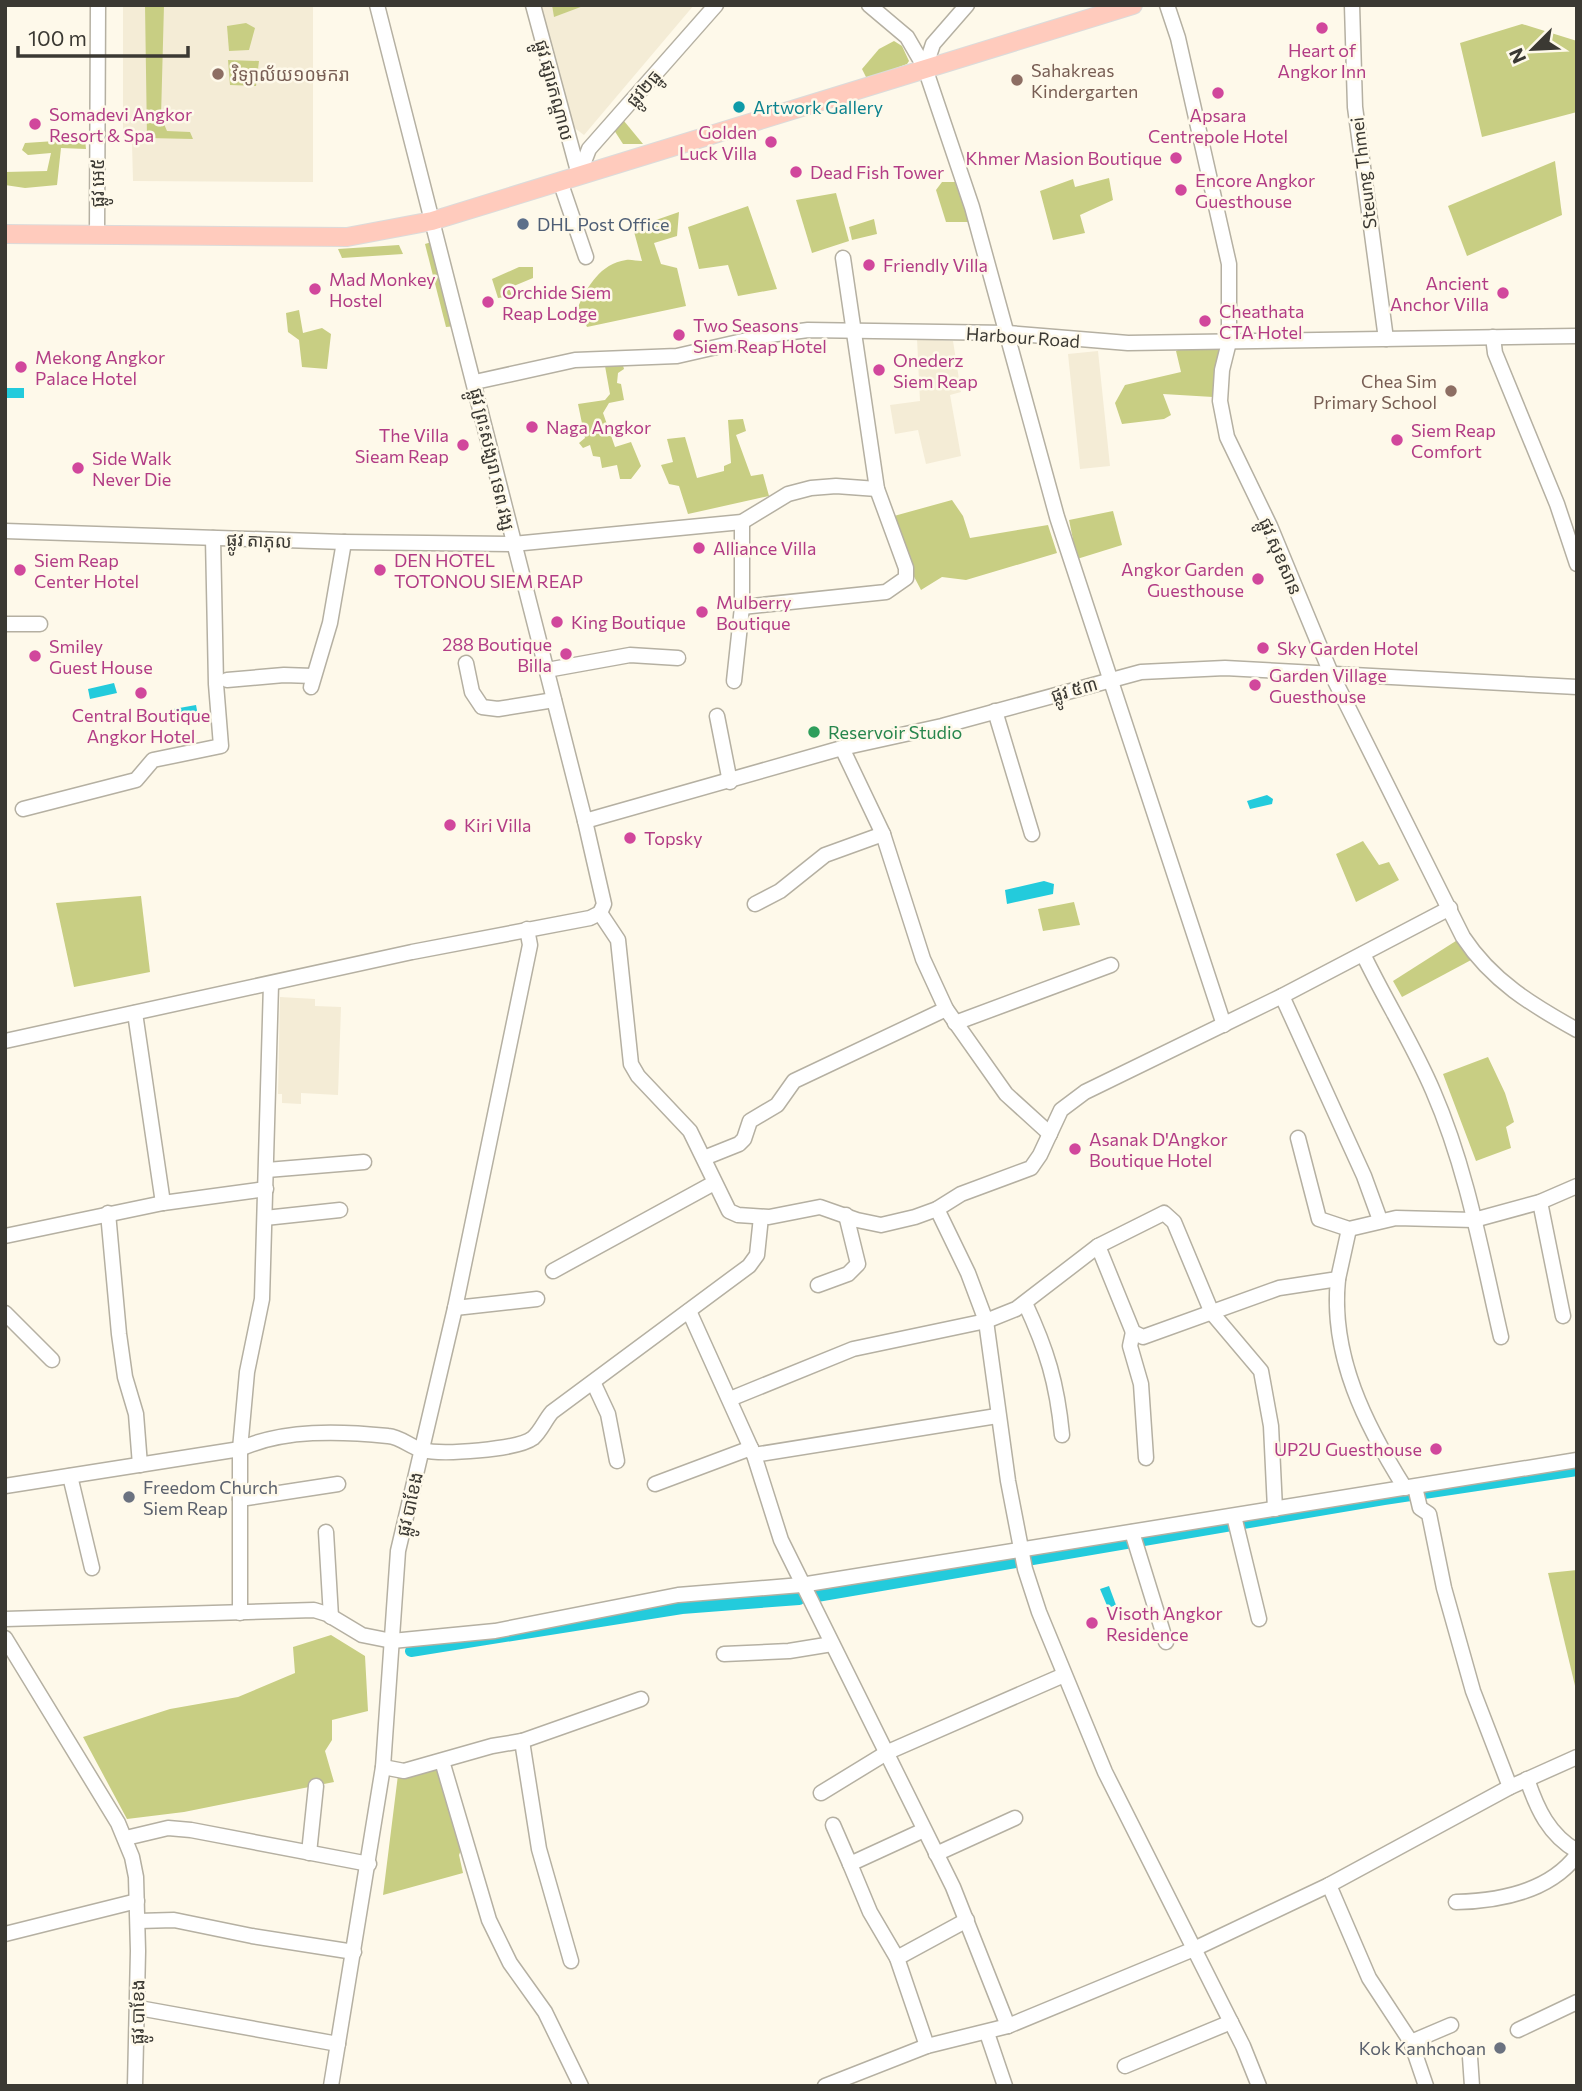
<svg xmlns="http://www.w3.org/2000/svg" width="1582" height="2091" font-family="Commissioner,'Noto Sans Khmer',sans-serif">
<rect width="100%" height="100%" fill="#fef9ea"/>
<g fill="#f4ecd6">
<polygon points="123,5 313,5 313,182 133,181 132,143 123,143"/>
<polygon points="538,5 694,5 584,135 568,123"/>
<polygon points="917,339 953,341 961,392 950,395 961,456 926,464 918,430 895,434 890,405 920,401"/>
<polygon points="1098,351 1110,466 1080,469 1068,354"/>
<polygon points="280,997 315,999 315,1006 341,1007 338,1095 301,1093 301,1104 282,1103 282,1094 278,1094"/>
</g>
<g fill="#c8ce83">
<polygon points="145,5 164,5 161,117 167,131 190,132 193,139 147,138"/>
<polygon points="552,5 586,5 554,17"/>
<polygon points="246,23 255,28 249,50 229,51 227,26"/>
<polygon points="1522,24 1577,41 1577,112 1482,137 1460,43"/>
<polygon points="894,41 902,46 909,61 907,64 867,79 862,69 879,49"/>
<polygon points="228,60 259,61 256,86 230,85"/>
<polygon points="618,120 624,121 643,144 623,144 614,130"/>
<polygon points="85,139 86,149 61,148 57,185 25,188 5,185 5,172 47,171 51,153 28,155 22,150 25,143"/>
<polygon points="1555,161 1562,215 1467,256 1448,206"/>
<polygon points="1109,178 1113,200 1080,215 1085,233 1053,240 1040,191 1073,179 1075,187"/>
<polygon points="942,182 955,182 969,222 946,222 936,190"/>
<polygon points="836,193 849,241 812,253 796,200"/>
<polygon points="748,206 777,289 738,296 728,265 699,269 688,227"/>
<path d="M 679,212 L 677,236 L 654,243 L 661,264 L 677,268 L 686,306 L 587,327 L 578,307 C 588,286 600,264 626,260 C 630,259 637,261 642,261 L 633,228 Z"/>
<polygon points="874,219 877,234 852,240 849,227"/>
<polygon points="435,241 456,326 446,327 425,244"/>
<polygon points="399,245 403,254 342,258 338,249"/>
<polygon points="519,267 533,267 533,278 509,288 512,296 498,298 492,279"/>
<polygon points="299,310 303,333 322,328 331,334 327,369 302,367 299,340 288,332 286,313"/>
<polygon points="1188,345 1221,349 1216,362 1213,397 1163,394 1171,415 1164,419 1122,424 1115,403 1125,385 1181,372 1176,351"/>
<polygon points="622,362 624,369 618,373 617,383 621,384 624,400 609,403 603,413 615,447 631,442 641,466 631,479 620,479 617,465 602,468 600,457 593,456 590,445 583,448 579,443 585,438 578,404 605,400 610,394 605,366 598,363"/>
<polygon points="743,419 746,431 736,435 751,476 763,474 769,496 688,514 679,486 669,484 661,465 673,462 667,439 685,437 697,478 724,471 724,466 731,463 728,420"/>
<polygon points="952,500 963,516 970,538 1048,525 1057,553 966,580 942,577 921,590 908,565 894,516"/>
<polygon points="1113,511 1122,545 1077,559 1069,520"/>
<polygon points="1363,841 1379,865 1389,862 1399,880 1356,902 1336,854"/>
<polygon points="141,896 150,972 74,987 56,903"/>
<polygon points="1074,902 1080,925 1043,931 1038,909"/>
<polygon points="1459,939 1473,959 1402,997 1393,981"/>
<polygon points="1488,1057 1505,1093 1514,1122 1506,1127 1511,1148 1476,1161 1443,1074"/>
<polygon points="1577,1570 1577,1694 1548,1573"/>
<polygon points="331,1635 365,1656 368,1711 332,1720 332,1740 325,1751 334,1782 184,1812 127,1819 83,1737 170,1709 238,1697 295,1673 293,1647"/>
<polygon points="439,1765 463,1845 459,1855 463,1873 383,1895 398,1775"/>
</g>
<g fill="#23cbdc">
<rect x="5" y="388" width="19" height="10"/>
<polygon points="114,683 117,693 90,699 88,689"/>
<polygon points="196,705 198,716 170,721 168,710"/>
<polygon points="1267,795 1273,799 1272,804 1250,809 1247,801"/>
<polygon points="1044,881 1054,884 1053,894 1007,904 1005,890"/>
<polygon points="1109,1586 1116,1605 1108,1608 1100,1589"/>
</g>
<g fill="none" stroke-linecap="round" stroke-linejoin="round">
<g stroke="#23cbdc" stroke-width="12">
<polyline points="811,1597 1384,1499 1577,1470"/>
<polyline points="411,1651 682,1608 799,1599"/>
</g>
<defs>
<g id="minor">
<polyline points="377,5 585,821 604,904 600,913"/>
<polyline points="533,5 579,175"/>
<polyline points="869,5 907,37 925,68 972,207 1057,517 1224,1025"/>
<path d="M 1167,5 L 1178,38 L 1229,264 L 1229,342 L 1222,370 L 1220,401 L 1227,437 L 1270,526 L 1330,671 L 1463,937 C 1492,981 1532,1005 1577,1030"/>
<polyline points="1352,5 1355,107 1386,339"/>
<polyline points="925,68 933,44 967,5"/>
<polyline points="579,175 589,149 716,5"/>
<polyline points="560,181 586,257"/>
<polyline points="97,235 98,5"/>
<polyline points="1493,337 1495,353 1557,504 1577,564"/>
<polyline points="475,382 575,360 677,356 769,335 808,330 1008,333 1128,343 1577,336"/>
<polyline points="5,531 344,542 513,544 742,522 788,494 811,488 836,486 877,489"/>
<polyline points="742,607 886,592 906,578 906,568 877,489 843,258"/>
<polyline points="5,624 40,624"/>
<polyline points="466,663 472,692 482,707 498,709 554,700"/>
<polyline points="547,670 630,655 678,658"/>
<polyline points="227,680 284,675 313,676"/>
<polyline points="734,681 742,607 742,522"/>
<polyline points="311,687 330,623 344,542"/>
<polyline points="995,711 1032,834"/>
<polyline points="717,716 730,782"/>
<polyline points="842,748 883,834 923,959 946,1009 1006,1094 1050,1134"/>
<polyline points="23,809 136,780 153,760 221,746 216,684 213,538"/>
<polyline points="585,821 842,748 942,726 1141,672 1225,668 1577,687"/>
<polyline points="755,904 780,891 825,855 883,834"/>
<polyline points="600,913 618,940 631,1064 638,1076 690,1131 729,1211 738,1215 769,1217 820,1207 857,1220 881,1225 915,1217 937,1209 961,1194 1031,1168 1040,1155 1061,1110 1085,1092 1282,996 1450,908"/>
<path d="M 1363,954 C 1385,1000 1413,1044 1433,1091 C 1467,1169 1482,1255 1501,1337"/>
<polyline points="1282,996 1364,1176 1380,1220"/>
<polyline points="135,1013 163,1203"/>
<polyline points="955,1023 1111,965"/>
<polyline points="5,1041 412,952 590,918 600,913"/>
<polyline points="1298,1138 1319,1219 1349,1229 1396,1218 1474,1220 1540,1202 1577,1186"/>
<polyline points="704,1158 739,1144 744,1139 750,1121 777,1105 794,1081 946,1009"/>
<polyline points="267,1170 364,1162"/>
<polyline points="1540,1202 1563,1316"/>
<polyline points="937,1209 968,1273 986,1321 1008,1481 1025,1569 1039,1612 1105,1772 1243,2046 1259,2086"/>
<polyline points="108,1213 119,1334 125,1377 136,1414 140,1465"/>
<polyline points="265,1218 340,1210"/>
<polyline points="5,1236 163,1203 266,1189"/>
<polyline points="1098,1246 1133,1332 1143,1337 1279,1288 1338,1279 1349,1229"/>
<polyline points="553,1271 714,1183"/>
<path d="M 1338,1279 C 1330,1356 1366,1426 1405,1488"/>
<polyline points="818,1285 848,1274 858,1264 846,1215"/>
<path d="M 1025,1303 C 1047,1350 1057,1383 1062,1435"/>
<polyline points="455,1308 537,1299"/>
<polyline points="689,1311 754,1455 781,1540 953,1887 1008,2026"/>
<polyline points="5,1313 52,1360"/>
<polyline points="1133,1332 1130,1346 1141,1384 1146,1458"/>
<polyline points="594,1384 608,1414 617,1461"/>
<polyline points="730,1399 853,1349 986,1321 1016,1309 1098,1246 1164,1213 1174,1222 1212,1313 1261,1371 1271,1426 1275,1509"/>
<polyline points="754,1455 997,1416"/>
<polyline points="70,1476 92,1568"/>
<polyline points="655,1484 751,1448"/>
<path d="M 5,1486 L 240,1449 C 284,1429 340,1431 388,1436 C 401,1437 410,1447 422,1450 C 442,1455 517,1450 533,1438 C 541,1431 545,1420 552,1412 L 749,1266 L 757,1255 L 761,1217"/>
<polyline points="1415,1487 1420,1508 1429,1514 1444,1588 1473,1691 1510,1787"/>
<polyline points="240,1499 338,1484"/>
<polyline points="1234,1516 1259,1619"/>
<polyline points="326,1532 331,1617"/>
<polyline points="1132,1532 1166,1642"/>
<polyline points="240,1613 240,1449 247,1372 262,1299 271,984"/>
<polyline points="5,1619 314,1610 327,1614 362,1635 392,1641 495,1631 678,1595 801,1585 1577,1460"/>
<polyline points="5,1638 118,1823 132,1857 136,1877 138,1951 135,2086"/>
<polyline points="724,1654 789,1651 832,1644"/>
<polyline points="522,1741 539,1849 571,1961"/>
<polyline points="442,1761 489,1920 510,1963 545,2012 581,2086"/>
<polyline points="383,1767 404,1771 492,1746 522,1741 641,1699"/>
<path d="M 1527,1779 C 1537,1809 1549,1835 1577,1851"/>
<polyline points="821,1793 888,1752 1064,1675"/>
<polyline points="833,1825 850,1864 924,1830"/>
<polyline points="126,1838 168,1828 191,1830 369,1864"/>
<polyline points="309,1853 316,1786"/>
<polyline points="936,1854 1015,1818"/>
<polyline points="850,1864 870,1912 897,1958 927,2046"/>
<polyline points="1329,1885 1369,1978 1411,2042 1426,2086"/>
<path d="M 1456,1902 C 1500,1901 1549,1892 1577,1855"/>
<polyline points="138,1921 174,1920 252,1936 354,1952"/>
<polyline points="5,1934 137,1901"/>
<polyline points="897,1958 967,1920"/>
<polyline points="139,2008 338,2044"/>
<polyline points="1518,2030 1577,2002"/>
<polyline points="987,2033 1005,2086"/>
<polyline points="1411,2042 1451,2025"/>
<polyline points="1470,2057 1472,2086"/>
<polyline points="1125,2066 1231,2022"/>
<polyline points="331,2086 383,1767 398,1551 455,1308 530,945 527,929"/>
<polyline points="825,2086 927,2046 1008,2026 1194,1949 1329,1885 1510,1787 1577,1757"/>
</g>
<polyline id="major" points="5,234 347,237 432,221 1133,5"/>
</defs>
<use href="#minor" stroke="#b5b0a2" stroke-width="17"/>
<use href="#major" stroke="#dcdbda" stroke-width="20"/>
<use href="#minor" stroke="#fff" stroke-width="14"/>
<use href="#major" stroke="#ffcbbd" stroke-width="18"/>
</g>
<g fill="#d1479c" stroke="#fef9ea" stroke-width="2.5">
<circle cx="1322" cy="28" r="7"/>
<circle cx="1218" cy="93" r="7"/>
<circle cx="35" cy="124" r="7"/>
<circle cx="771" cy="142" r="7"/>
<circle cx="1176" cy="158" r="7"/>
<circle cx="796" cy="172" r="7"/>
<circle cx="1181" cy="190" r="7"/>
<circle cx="869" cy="265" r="7"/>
<circle cx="315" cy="289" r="7"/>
<circle cx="1503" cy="293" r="7"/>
<circle cx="488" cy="302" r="7"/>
<circle cx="1205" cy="321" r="7"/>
<circle cx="679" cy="335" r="7"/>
<circle cx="21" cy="367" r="7"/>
<circle cx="879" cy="370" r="7"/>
<circle cx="532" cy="427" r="7"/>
<circle cx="1397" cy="440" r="7"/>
<circle cx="463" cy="445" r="7"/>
<circle cx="78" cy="468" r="7"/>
<circle cx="699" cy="548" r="7"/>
<circle cx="20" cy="570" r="7"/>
<circle cx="380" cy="570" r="7"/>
<circle cx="1258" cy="579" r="7"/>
<circle cx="702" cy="612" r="7"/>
<circle cx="557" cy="622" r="7"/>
<circle cx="1263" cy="648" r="7"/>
<circle cx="566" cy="654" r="7"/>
<circle cx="35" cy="656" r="7"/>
<circle cx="1255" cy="685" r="7"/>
<circle cx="141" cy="693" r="7"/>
<circle cx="450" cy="825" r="7"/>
<circle cx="630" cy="838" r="7"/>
<circle cx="1075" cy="1149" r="7"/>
<circle cx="1436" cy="1449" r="7"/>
<circle cx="1092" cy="1623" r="7"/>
</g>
<g fill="#8d6e63" stroke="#fef9ea" stroke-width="2.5">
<circle cx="218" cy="74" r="7"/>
<circle cx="1017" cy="80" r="7"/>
<circle cx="1451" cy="391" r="7"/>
</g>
<circle fill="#0f9aa8" stroke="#fef9ea" stroke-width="2.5" cx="739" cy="107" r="7"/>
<circle fill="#5c6f8a" stroke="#fef9ea" stroke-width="2.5" cx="523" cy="224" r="7"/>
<circle fill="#2e9e5b" stroke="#fef9ea" stroke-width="2.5" cx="814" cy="732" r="7"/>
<g fill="#6b7280" stroke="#fef9ea" stroke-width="2.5">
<circle cx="129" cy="1497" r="7"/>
<circle cx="1500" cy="2048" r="7"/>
</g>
<g text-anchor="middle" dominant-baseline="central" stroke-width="5" stroke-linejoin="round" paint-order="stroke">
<g font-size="18" fill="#b23c85" stroke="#fef9ea" text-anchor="start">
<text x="1322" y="50" text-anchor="middle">Heart of<tspan x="1322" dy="21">Angkor Inn</tspan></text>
<text x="49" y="114">Somadevi Angkor<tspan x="49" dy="21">Resort &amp; Spa</tspan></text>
<text x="1218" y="115" text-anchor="middle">Apsara<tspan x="1218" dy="21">Centrepole Hotel</tspan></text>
<text x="757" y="132" text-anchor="end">Golden<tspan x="757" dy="21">Luck Villa</tspan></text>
<text x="1162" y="158" text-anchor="end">Khmer Masion Boutique</text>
<text x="810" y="172">Dead Fish Tower</text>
<text x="1195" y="180">Encore Angkor<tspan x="1195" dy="21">Guesthouse</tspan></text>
<text x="883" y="265">Friendly Villa</text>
<text x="329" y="279">Mad Monkey<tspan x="329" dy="21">Hostel</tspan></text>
<text x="1489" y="283" text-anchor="end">Ancient<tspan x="1489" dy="21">Anchor Villa</tspan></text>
<text x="502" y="292">Orchide Siem<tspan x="502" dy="21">Reap Lodge</tspan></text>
<text x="1219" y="311">Cheathata<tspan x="1219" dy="21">CTA Hotel</tspan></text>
<text x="693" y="325">Two Seasons<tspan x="693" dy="21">Siem Reap Hotel</tspan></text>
<text x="35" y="357">Mekong Angkor<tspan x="35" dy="21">Palace Hotel</tspan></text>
<text x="893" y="360">Onederz<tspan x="893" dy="21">Siem Reap</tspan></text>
<text x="546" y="427">Naga Angkor</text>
<text x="1411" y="430">Siem Reap<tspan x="1411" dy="21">Comfort</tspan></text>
<text x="449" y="435" text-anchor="end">The Villa<tspan x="449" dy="21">Sieam Reap</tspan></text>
<text x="92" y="458">Side Walk<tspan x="92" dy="21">Never Die</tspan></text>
<text x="713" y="548">Alliance Villa</text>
<text x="34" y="560">Siem Reap<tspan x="34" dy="21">Center Hotel</tspan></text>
<text x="394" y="560">DEN HOTEL<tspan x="394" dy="21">TOTONOU SIEM REAP</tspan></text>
<text x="1244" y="569" text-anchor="end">Angkor Garden<tspan x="1244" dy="21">Guesthouse</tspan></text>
<text x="716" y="602">Mulberry<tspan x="716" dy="21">Boutique</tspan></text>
<text x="571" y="622">King Boutique</text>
<text x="552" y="644" text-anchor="end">288 Boutique<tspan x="552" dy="21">Billa</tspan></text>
<text x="49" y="646">Smiley<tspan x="49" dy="21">Guest House</tspan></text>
<text x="1277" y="648">Sky Garden Hotel</text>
<text x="1269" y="675">Garden Village<tspan x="1269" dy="21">Guesthouse</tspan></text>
<text x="141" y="715" text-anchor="middle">Central Boutique<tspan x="141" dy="21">Angkor Hotel</tspan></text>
<text x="464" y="825">Kiri Villa</text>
<text x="644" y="838">Topsky</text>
<text x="1089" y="1139">Asanak D'Angkor<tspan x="1089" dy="21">Boutique Hotel</tspan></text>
<text x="1422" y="1449" text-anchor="end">UP2U Guesthouse</text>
<text x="1106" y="1613">Visoth Angkor<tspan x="1106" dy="21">Residence</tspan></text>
</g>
<g font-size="18" fill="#785e54" stroke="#fef9ea" text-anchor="start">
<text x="1031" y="70">Sahakreas<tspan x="1031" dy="21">Kindergarten</tspan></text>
<text x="232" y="74">វិទ្យាល័យ១០មករា</text>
<text x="1437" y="381" text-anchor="end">Chea Sim<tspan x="1437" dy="21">Primary School</tspan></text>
</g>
<g font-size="18" fill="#3b3933" stroke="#fef9ea">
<text transform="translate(643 88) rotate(-49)">ផ្លូវ២ធ្នូ</text>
<text transform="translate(555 90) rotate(75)">ផ្លូវ ផ្សារកណ្តាល</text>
<text transform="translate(1363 173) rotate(-97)">Steung Thmei</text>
<text transform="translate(97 183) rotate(-90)">ផ្លូវ អេ៥</text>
<text transform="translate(1023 337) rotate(4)">Harbour Road</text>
<text transform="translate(493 459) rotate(77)">ផ្លូវ ព្រះសង្ឃរា ទេព វង្ស</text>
<text transform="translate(259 540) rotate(2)">ផ្លូវ តាភុល</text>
<text transform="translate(1281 556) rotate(67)">ផ្លូវ សុខសាន</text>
<text transform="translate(1074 689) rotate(-16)">ផ្លូវ ៥៣</text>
<text transform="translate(409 1504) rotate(-77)">ផ្លូវ បាខែង</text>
<text transform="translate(137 2012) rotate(-89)">ផ្លូវ បាខែង</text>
</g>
<g font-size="18" fill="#0d838f" stroke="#fef9ea" text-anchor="start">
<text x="753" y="107">Artwork Gallery</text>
</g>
<g font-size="18" fill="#4e5e75" stroke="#fef9ea" text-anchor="start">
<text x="537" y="224">DHL Post Office</text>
</g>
<g font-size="18" fill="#27864d" stroke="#fef9ea" text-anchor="start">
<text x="828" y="732">Reservoir Studio</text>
</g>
<g font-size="18" fill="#5b616d" stroke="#fef9ea" text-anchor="start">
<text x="143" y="1487">Freedom Church<tspan x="143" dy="21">Siem Reap</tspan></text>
<text x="1486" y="2048" text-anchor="end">Kok Kanhchoan</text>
</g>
</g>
<rect width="1582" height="2091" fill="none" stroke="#3b3933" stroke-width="14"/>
<g transform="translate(1533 49) rotate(246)" stroke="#fef9ea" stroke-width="5" paint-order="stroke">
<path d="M0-5L12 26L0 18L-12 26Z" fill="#3b3933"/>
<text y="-10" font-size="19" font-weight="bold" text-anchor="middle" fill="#3b3933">N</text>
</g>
<path d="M18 46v10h170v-10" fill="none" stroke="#3b3933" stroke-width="3.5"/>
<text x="28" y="46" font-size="21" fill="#3b3933" stroke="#fef9ea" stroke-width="5" paint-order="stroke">100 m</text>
</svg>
